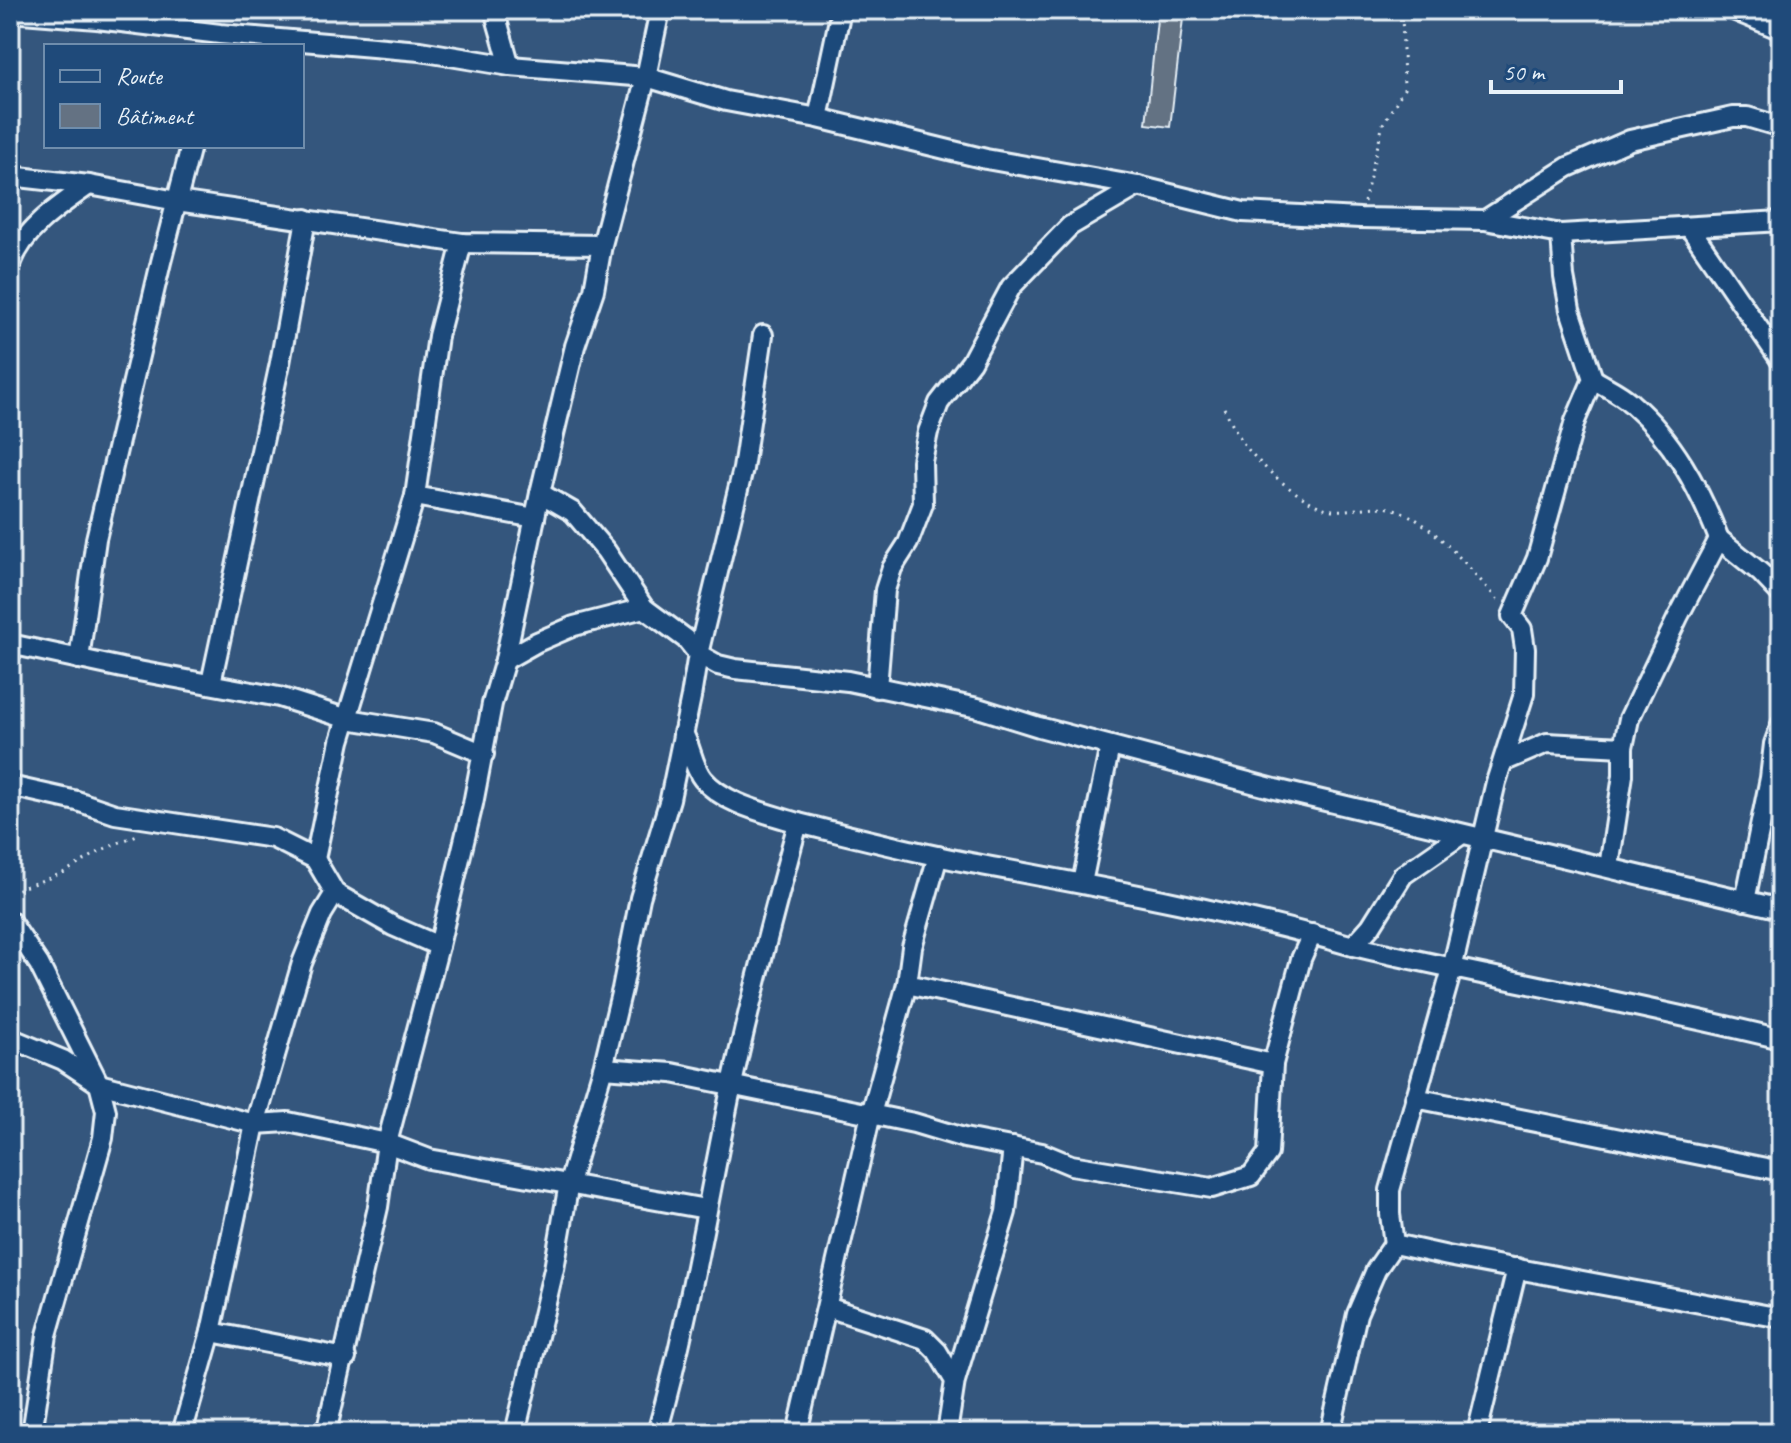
<svg xmlns="http://www.w3.org/2000/svg" width="1791" height="1443" font-family="Caveat,sans-serif">
<rect width="100%" height="100%" fill="#34567d"/>
<filter id="ink" filterUnits="userSpaceOnUse"><feTurbulence type="fractalNoise" baseFrequency=".0125" numOctaves="2"/><feDisplacementMap in="SourceGraphic" scale="16" xChannelSelector="R" yChannelSelector="G"/><feConvolveMatrix kernelMatrix="1 2 1 2 8 2 1 2 1" color-interpolation-filters="sRGB"/></filter>
<g filter="url(#ink)">
<polygon fill="#647283" stroke="#e8f1f8" stroke-width="2" points="1158,10 1184,10 1170,127 1146,124"/>
<g fill="none" stroke-linecap="round" stroke-linejoin="round">
<defs>
<g id="minor">
<polyline points="494,10 510,66"/>
<polyline points="1733,10 1781,30"/>
<polyline points="10,12 97,19 220,34 420,51 510,66 646,77 726,101 818,118 986,159 1138,186 1243,212 1360,218 1485,220 1561,234 1781,221"/>
<polyline points="818,118 841,10"/>
<polyline points="10,176 89,185 177,201 462,243 602,245"/>
<polyline points="1485,220 1568,167 1630,140 1733,117 1747,117 1781,127"/>
<polyline points="1690,228 1781,361"/>
<polyline points="1561,234 1564,277 1570,310 1593,379"/>
<polyline points="462,243 438,336 415,496 535,518"/>
<path d="M 10,268 C 20,231 59,206 89,185"/>
<polyline points="540,493 573,512 606,551 644,608 686,639 698,654 718,665 735,669 848,681 978,708 1039,727 1275,789 1781,909"/>
<path d="M 1719,539 C 1699,488 1673,439 1631,403 C 1620,393 1606,387 1593,379 L 1575,421 L 1537,558 L 1512,616 L 1522,629 L 1525,649 L 1524,694 L 1496,782 L 1452,969 L 1390,1190 L 1390,1214 L 1394,1244 L 1448,1256 L 1781,1318"/>
<polyline points="10,644 122,668 279,697 348,719 434,733 484,754"/>
<polyline points="79,659 96,539 161,262 191,146"/>
<polyline points="505,660 537,642 574,626 644,608"/>
<polyline points="211,683 280,363 306,219"/>
<polyline points="877,688 885,590 892,568 908,543 923,504 922,461 928,432 939,403 971,362 1011,287 1070,226 1138,186"/>
<path d="M 683,733 C 691,747 693,767 703,779 C 725,805 767,813 798,823"/>
<polyline points="1505,761 1547,743 1623,747"/>
<polyline points="10,786 77,801 115,814 273,838 315,859 335,893 393,926 439,946"/>
<polyline points="315,859 340,741 415,496"/>
<polyline points="1609,867 1623,775 1623,747 1629,719 1678,617 1719,539 1761,573 1781,594"/>
<polyline points="1082,883 1110,746"/>
<polyline points="1745,901 1770,778 1774,744 1781,725"/>
<polyline points="10,921 39,964 99,1084 106,1111 103,1138 47,1335 32,1433"/>
<path d="M 1353,946 C 1495,979 1639,1004 1781,1039"/>
<polyline points="10,1038 63,1060 99,1084 255,1124 288,1122 387,1143 429,1159 706,1209"/>
<polyline points="1273,1064 1301,959 1312,934"/>
<polyline points="603,1068 672,1073 914,1123 964,1138 1042,1153 1071,1165 1212,1188 1251,1176 1268,1153 1273,1064 907,984 912,947 938,856"/>
<polyline points="1415,1098 1781,1171"/>
<polyline points="827,1307 925,1339 937,1351 955,1381 947,1433"/>
<polyline points="211,1332 346,1358"/>
<polyline points="955,1381 1006,1212 1013,1147"/>
<polyline points="10,1432 13,1433"/>
<polyline points="182,1433 211,1332 255,1124 302,963 322,914 335,893"/>
<polyline points="326,1433 378,1207 387,1143 439,946 473,804 492,704 505,660 540,493 575,346 594,290 602,245 646,77 660,10"/>
<polyline points="515,1433 554,1269 569,1183 603,1068 622,989 640,898 670,799 691,697 698,654 743,469 763,335"/>
<path d="M 657,1433 C 689,1320 707,1204 731,1089 C 750,1000 774,911 798,823 C 855,837 913,852 971,863 C 1099,887 1228,910 1353,946 L 1371,926 L 1403,875 L 1462,834"/>
<polyline points="797,1433 871,1114 907,984"/>
<polyline points="1330,1433 1357,1314 1376,1270 1394,1244"/>
<polyline points="1477,1433 1517,1268"/>
</g>
</defs>
<use href="#minor" stroke="#e8f1f8" stroke-width="24"/>
<g stroke="#e8f1f8" stroke-width="3" stroke-dasharray="2 6" stroke-linecap="butt">
<polyline points="1364,202 1383,124 1404,89 1402,10"/>
<path d="M 1224,408 C 1230,419 1235,430 1242,441 C 1256,463 1301,502 1327,509 C 1346,514 1372,503 1394,509 C 1432,520 1473,573 1499,601"/>
<polyline points="10,892 63,873 106,848 137,835"/>
</g>
<use href="#minor" stroke="#1f4a7a" stroke-width="18"/>
</g>
</g>
<rect width="1791" height="1443" fill="none" stroke="#1f4a7a" stroke-width="40"/>
<rect x="20" y="20" width="1751" height="1403" fill="none" stroke="#e8f1f8" stroke-width="3" filter="url(#ink)"/>
<rect x="44" y="44" width="260" height="104" fill="#1f4a7a" stroke="#6f8dac" stroke-width="2"/>
<rect x="60" y="70" width="40" height="12" fill="#1f4a7a" stroke="#6f8dac" stroke-width="2"/>
<text x="116" y="84" font-size="24" fill="#e8f1f8">Route</text>
<rect x="60" y="104" width="40" height="24" fill="#647283" stroke="#6f8dac" stroke-width="2"/>
<text x="116" y="124" font-size="24" fill="#e8f1f8">Bâtiment</text>
<path d="M1491 80v12h130v-12" fill="none" stroke="#e8f1f8" stroke-width="4"/>
<text x="1503" y="80" font-size="24" fill="#e8f1f8" stroke="#1f4a7a" stroke-width="6" paint-order="stroke">50 m</text>
</svg>
